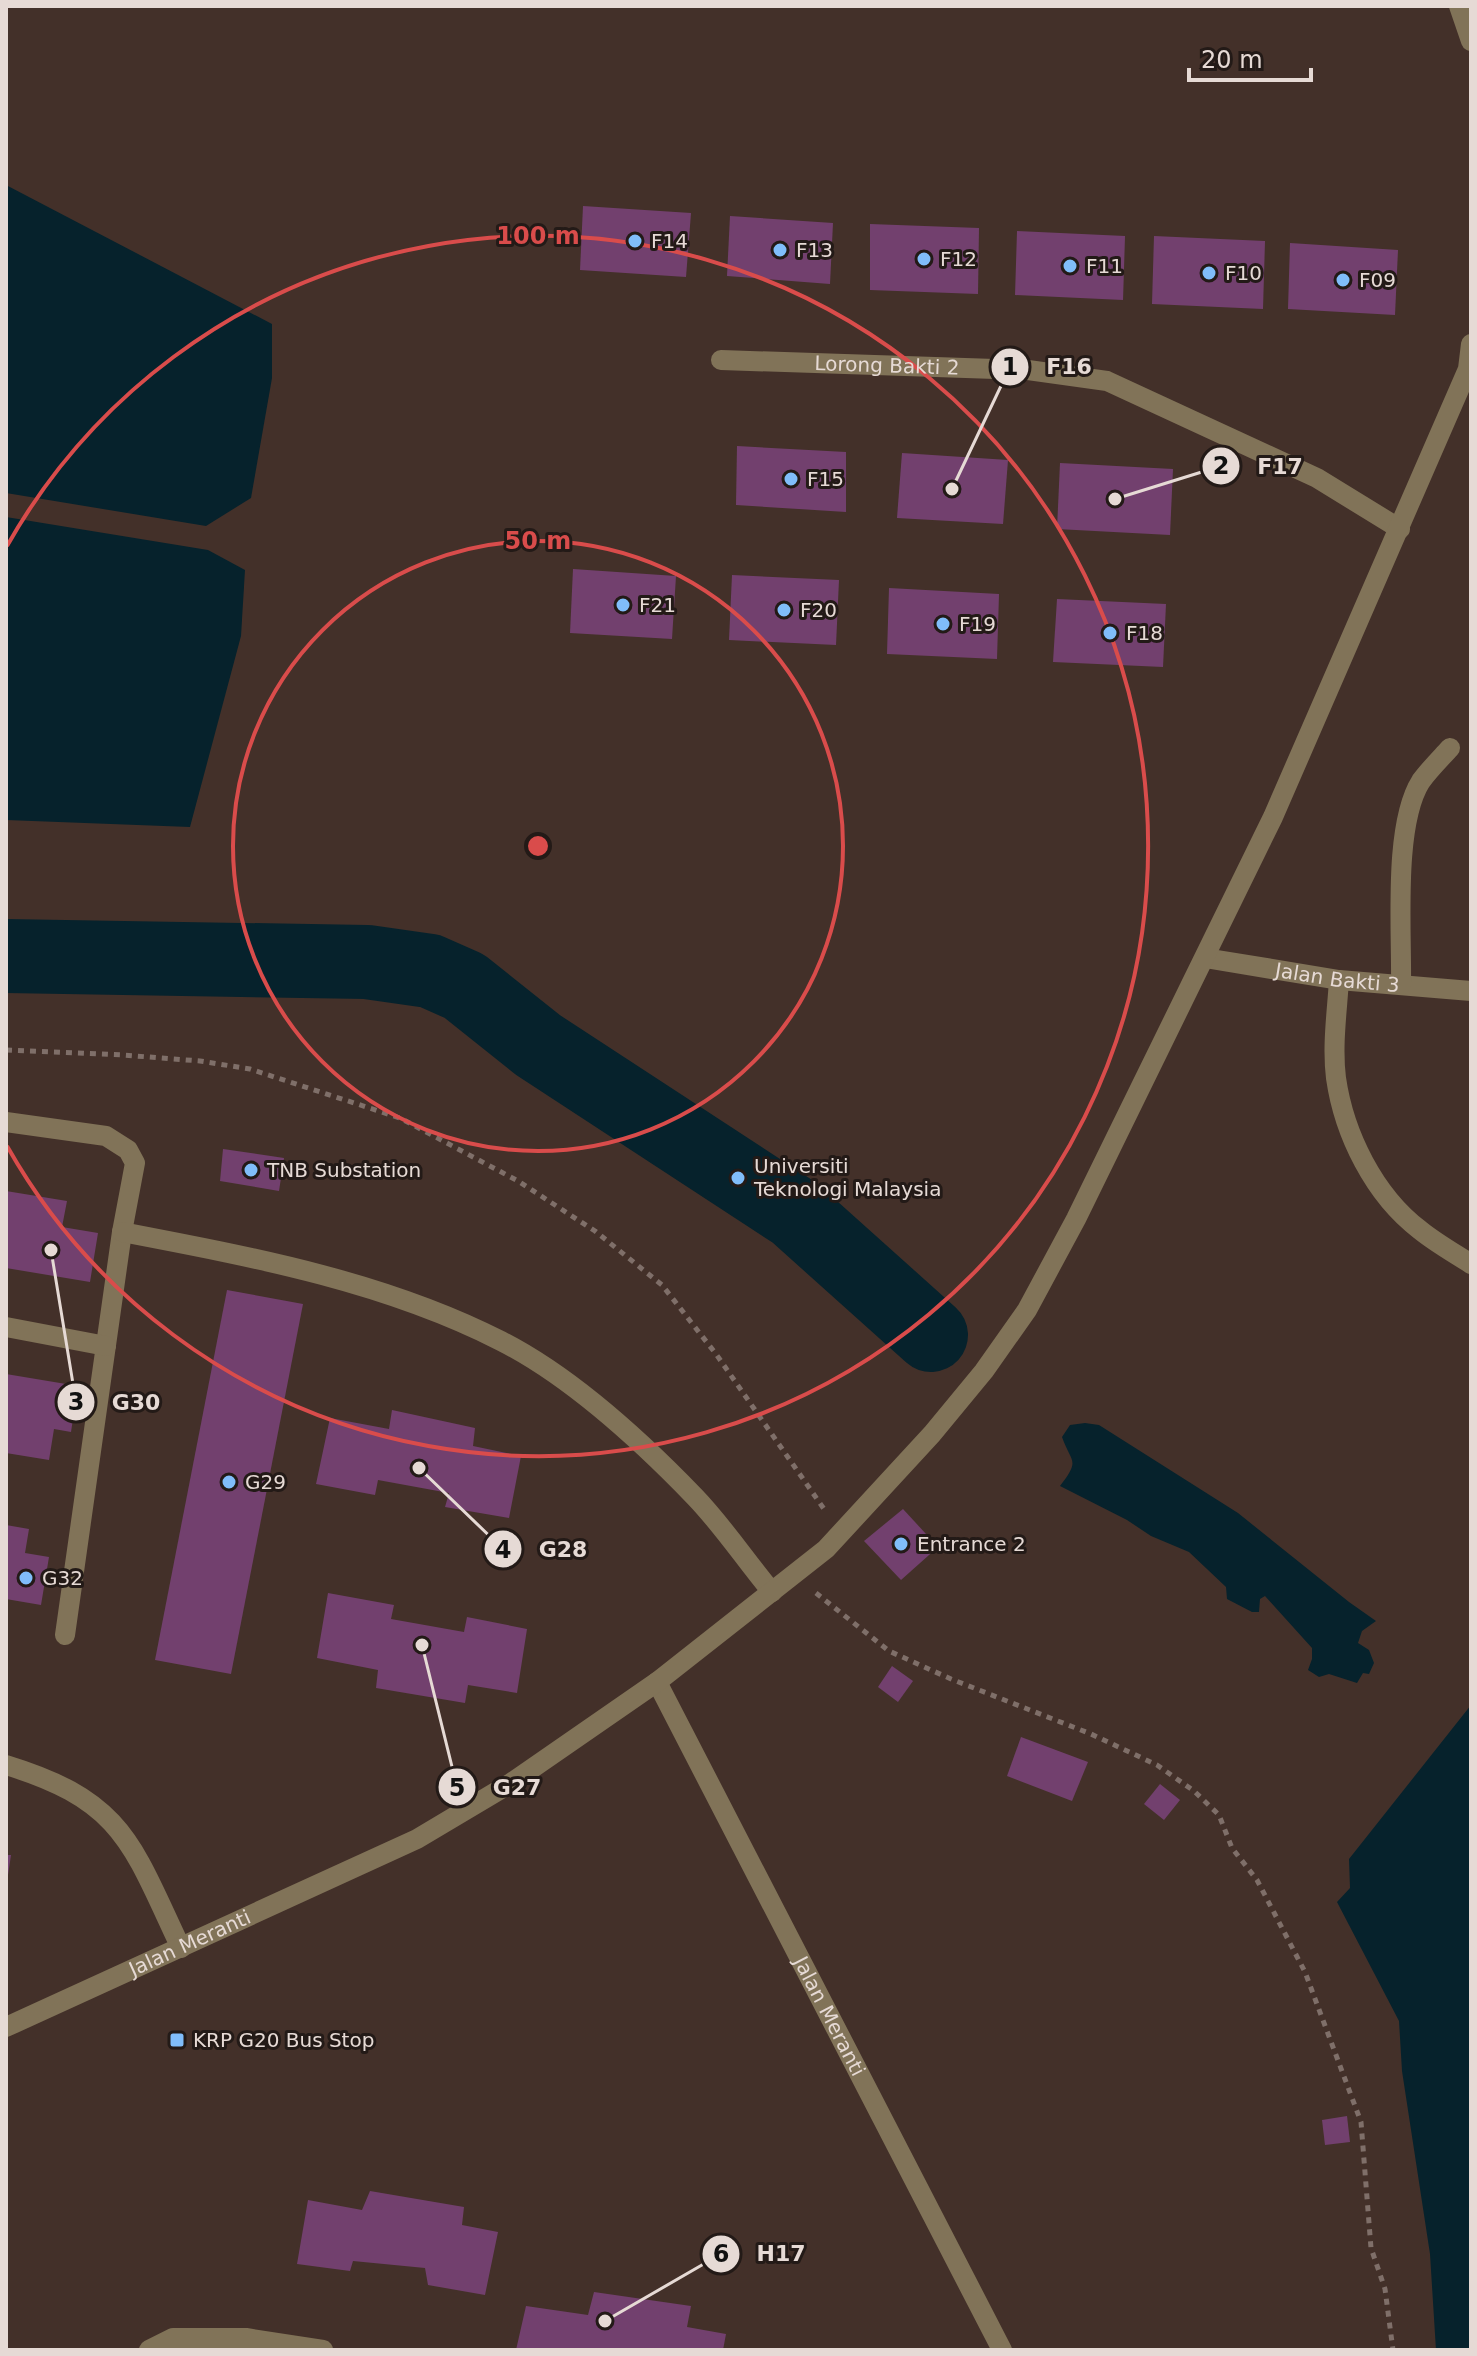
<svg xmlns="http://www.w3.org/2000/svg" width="1477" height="2356" font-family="'DejaVu Sans',sans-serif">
<rect width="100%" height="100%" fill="#433029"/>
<g fill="#06222c">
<polygon points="6,185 272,324 272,378 251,498 206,526 6,493"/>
<polygon points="6,517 208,550 245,570 241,636 190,827 6,820"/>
<path d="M 1085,1423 L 1099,1425 L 1238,1513 L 1349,1602 L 1376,1621 L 1362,1631 L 1358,1643 L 1369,1650 L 1374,1663 L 1369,1674 L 1363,1673 L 1357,1683 L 1329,1674 L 1319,1677 L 1308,1670 L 1312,1659 L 1312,1648 L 1265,1596 L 1260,1599 L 1259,1612 L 1252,1612 L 1227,1599 L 1226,1587 L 1189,1552 L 1151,1536 L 1127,1520 L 1060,1486 C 1081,1459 1071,1463 1062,1437 L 1070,1425 Z"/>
<polygon points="1471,1705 1471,2350 1436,2350 1430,2254 1402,2071 1399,2021 1337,1902 1350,1888 1349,1859"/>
</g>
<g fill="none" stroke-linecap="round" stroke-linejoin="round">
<polyline stroke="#06222c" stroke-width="74" points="6,956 367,962 430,971 464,986 538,1045 795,1213 931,1335"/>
</g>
<g fill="#72406e">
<polygon points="583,206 691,213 686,277 580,270"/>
<polygon points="730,216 833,223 830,284 727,276"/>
<polygon points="870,224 979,228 978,294 870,290"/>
<polygon points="1017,231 1125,236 1123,300 1015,295"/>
<polygon points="1154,236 1265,241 1263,309 1152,304"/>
<polygon points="1290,243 1398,250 1395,315 1288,309"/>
<polygon points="737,446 846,452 846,512 736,505"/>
<polygon points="902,453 1008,460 1003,524 897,518"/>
<polygon points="1060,463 1173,469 1170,535 1057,529"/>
<polygon points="573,569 676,576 672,639 570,633"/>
<polygon points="732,575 839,580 836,645 729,640"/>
<polygon points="889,588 999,594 997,659 887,654"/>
<polygon points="1057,599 1166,604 1163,667 1053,662"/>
<polygon points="223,1149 284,1158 279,1191 220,1181"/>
<polygon points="6,1191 67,1201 62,1227 98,1233 90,1282 6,1268"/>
<polygon points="227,1290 303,1304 231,1674 155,1660"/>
<polygon points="6,1374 78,1386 71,1432 54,1429 49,1460 6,1453"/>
<polygon points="392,1410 475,1428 473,1446 521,1456 509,1518 445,1507 449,1493 378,1480 375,1495 316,1484 330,1418 389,1429"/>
<polygon points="903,1509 938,1547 901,1580 864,1541"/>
<polygon points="6,1525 29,1529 25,1553 49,1557 41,1605 6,1599"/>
<polygon points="328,1593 394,1605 391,1619 464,1632 467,1617 527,1629 517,1693 468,1685 465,1703 376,1688 378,1670 317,1658"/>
<polygon points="892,1666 913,1681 898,1702 878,1687"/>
<polygon points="1021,1737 1088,1762 1072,1801 1007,1776"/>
<polygon points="1160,1784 1180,1800 1164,1820 1144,1804"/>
<polygon points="6,1855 11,1855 8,1875 6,1875"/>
<polygon points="1347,2116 1350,2142 1325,2145 1322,2120"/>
<polygon points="370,2191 464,2207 462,2225 498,2232 485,2295 428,2285 425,2268 353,2261 350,2271 297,2264 308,2200 362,2210"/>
<polygon points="594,2292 691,2306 687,2327 726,2334 723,2350 516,2350 526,2306 588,2315"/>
</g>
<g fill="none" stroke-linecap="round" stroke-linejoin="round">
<g stroke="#7f6f69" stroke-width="5" stroke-dasharray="6 6" stroke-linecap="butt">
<polyline points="6,1050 123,1055 200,1061 250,1069 400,1118 518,1181 595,1231 662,1285 716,1354 824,1509"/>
<polyline points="816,1593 889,1651 951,1679 1091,1734 1157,1765 1194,1791 1219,1815 1232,1848 1257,1880 1305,1972 1361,2122 1371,2248 1385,2289 1393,2350"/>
</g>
<g stroke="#817358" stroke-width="20">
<polyline points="1459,6 1471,41"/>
<path id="s1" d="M 721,360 L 1028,370 L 1107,381 L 1317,478 L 1400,529"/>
<path id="s2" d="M 1205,958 L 1339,980 L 1471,991"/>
<path d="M 1339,980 C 1337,1012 1332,1046 1336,1078 C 1344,1134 1374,1195 1420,1230 C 1436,1243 1454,1253 1471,1264"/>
<path d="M 1401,984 C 1402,931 1393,825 1421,781 C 1429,770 1440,759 1450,748"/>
<polyline points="6,1122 106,1136 128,1150 135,1163 122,1232 65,1635"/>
<path d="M 122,1232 C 252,1257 383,1281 501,1341 C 570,1376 642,1442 695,1497 C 723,1526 746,1561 772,1592"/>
<polyline points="6,1327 106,1346"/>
<path id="s3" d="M 657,1682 L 1002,2350"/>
<path d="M 6,1765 C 124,1801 132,1845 181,1948"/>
<path id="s4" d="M 6,2027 L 417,1839 L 511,1783 L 657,1682 L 826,1549 L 932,1434 L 984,1371 L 1027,1310 L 1076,1219 L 1273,817 L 1468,369 L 1471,344"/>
<polyline points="149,2350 173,2338 246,2338 323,2350"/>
</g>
</g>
<g fill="none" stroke="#d94c4b" stroke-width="4">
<circle cx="538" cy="846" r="305"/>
<path d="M7 546A610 610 0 1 1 7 1146"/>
</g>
<g fill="#80bdfa" stroke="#231a17" stroke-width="3">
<circle cx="635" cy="241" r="8"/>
<circle cx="780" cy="250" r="8"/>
<circle cx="924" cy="259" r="8"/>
<circle cx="1070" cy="266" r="8"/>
<circle cx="1209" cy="273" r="8"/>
<circle cx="1343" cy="280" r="8"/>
<circle cx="791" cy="479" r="8"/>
<circle cx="623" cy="605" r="8"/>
<circle cx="784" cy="610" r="8"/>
<circle cx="943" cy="624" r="8"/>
<circle cx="1110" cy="633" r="8"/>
<circle cx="251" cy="1170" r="8"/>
<circle cx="738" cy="1178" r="8"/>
<circle cx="229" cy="1482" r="8"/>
<circle cx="901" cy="1544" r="8"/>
<circle cx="26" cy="1578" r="8"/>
<rect x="169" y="2032" width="16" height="16" rx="4"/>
</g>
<g text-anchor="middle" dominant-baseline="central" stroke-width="6" stroke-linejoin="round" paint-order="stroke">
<g font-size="20" fill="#e6dad5" stroke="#231a17" text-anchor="start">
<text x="651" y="241">F14</text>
<text x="796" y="250">F13</text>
<text x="940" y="259">F12</text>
<text x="1086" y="266">F11</text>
<text x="1225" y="273">F10</text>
<text x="1359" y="280">F09</text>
<text x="807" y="479">F15</text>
<text x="639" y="605">F21</text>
<text x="800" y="610">F20</text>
<text x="959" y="624">F19</text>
<text x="1126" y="633">F18</text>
<text x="754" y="1166">Universiti<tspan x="754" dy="23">Teknologi Malaysia</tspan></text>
<text x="267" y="1170">TNB Substation</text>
<text x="245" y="1482">G29</text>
<text x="917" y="1544">Entrance 2</text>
<text x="42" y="1578">G32</text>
<text x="193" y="2040">KRP G20 Bus Stop</text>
</g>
<g font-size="20" fill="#e6dad5" stroke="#231a17">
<text stroke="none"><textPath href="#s1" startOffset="166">Lorong Bakti 2</textPath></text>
<text stroke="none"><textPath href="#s2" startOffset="134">Jalan Bakti 3</textPath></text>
<text stroke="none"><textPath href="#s4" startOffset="202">Jalan Meranti</textPath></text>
<text stroke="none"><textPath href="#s3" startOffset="376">Jalan Meranti</textPath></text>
</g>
</g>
<circle cx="538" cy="846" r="12" fill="#d94c4b" stroke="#231a17" stroke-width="4"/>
<g font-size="24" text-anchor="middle" font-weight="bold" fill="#d94c4b" stroke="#231a17" stroke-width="6" stroke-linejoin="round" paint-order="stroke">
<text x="538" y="244">100 m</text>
<text x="538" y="549">50 m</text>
</g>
<path fill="none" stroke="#e6dad5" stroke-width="3" d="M952 489L1010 367M1115 499L1221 466M51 1250L76 1402M419 1468L503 1549M422 1645L457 1787M605 2321L721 2254"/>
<g fill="#e6dad5" stroke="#231a17" stroke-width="3">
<circle cx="952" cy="489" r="8"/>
<circle cx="1115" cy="499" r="8"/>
<circle cx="51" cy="1250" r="8"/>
<circle cx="419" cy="1468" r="8"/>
<circle cx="422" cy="1645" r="8"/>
<circle cx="605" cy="2321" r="8"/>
<circle cx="1010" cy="367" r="20"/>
<circle cx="1221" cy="466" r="20"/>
<circle cx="76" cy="1402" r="20"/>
<circle cx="503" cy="1549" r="20"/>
<circle cx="457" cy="1787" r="20"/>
<circle cx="721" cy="2254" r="20"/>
</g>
<g font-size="24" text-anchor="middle" font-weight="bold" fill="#111">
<text x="1010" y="375">1</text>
<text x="1221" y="474">2</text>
<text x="76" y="1410">3</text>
<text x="503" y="1558">4</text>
<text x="457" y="1796">5</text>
<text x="721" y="2262">6</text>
</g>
<g font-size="22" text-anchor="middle" font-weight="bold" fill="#e6dad5" stroke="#231a17" stroke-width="6" stroke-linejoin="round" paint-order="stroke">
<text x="1069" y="374">F16</text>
<text x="1280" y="474">F17</text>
<text x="136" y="1410">G30</text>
<text x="563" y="1557">G28</text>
<text x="517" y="1795">G27</text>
<text x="781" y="2261">H17</text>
</g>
<rect width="1477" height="2356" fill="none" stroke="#e6dad5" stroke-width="16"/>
<path d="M1189 68v12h122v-12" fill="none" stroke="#e6dad5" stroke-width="4"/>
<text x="1201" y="68" font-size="24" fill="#e6dad5" stroke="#231a17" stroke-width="6" paint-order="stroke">20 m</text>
</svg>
